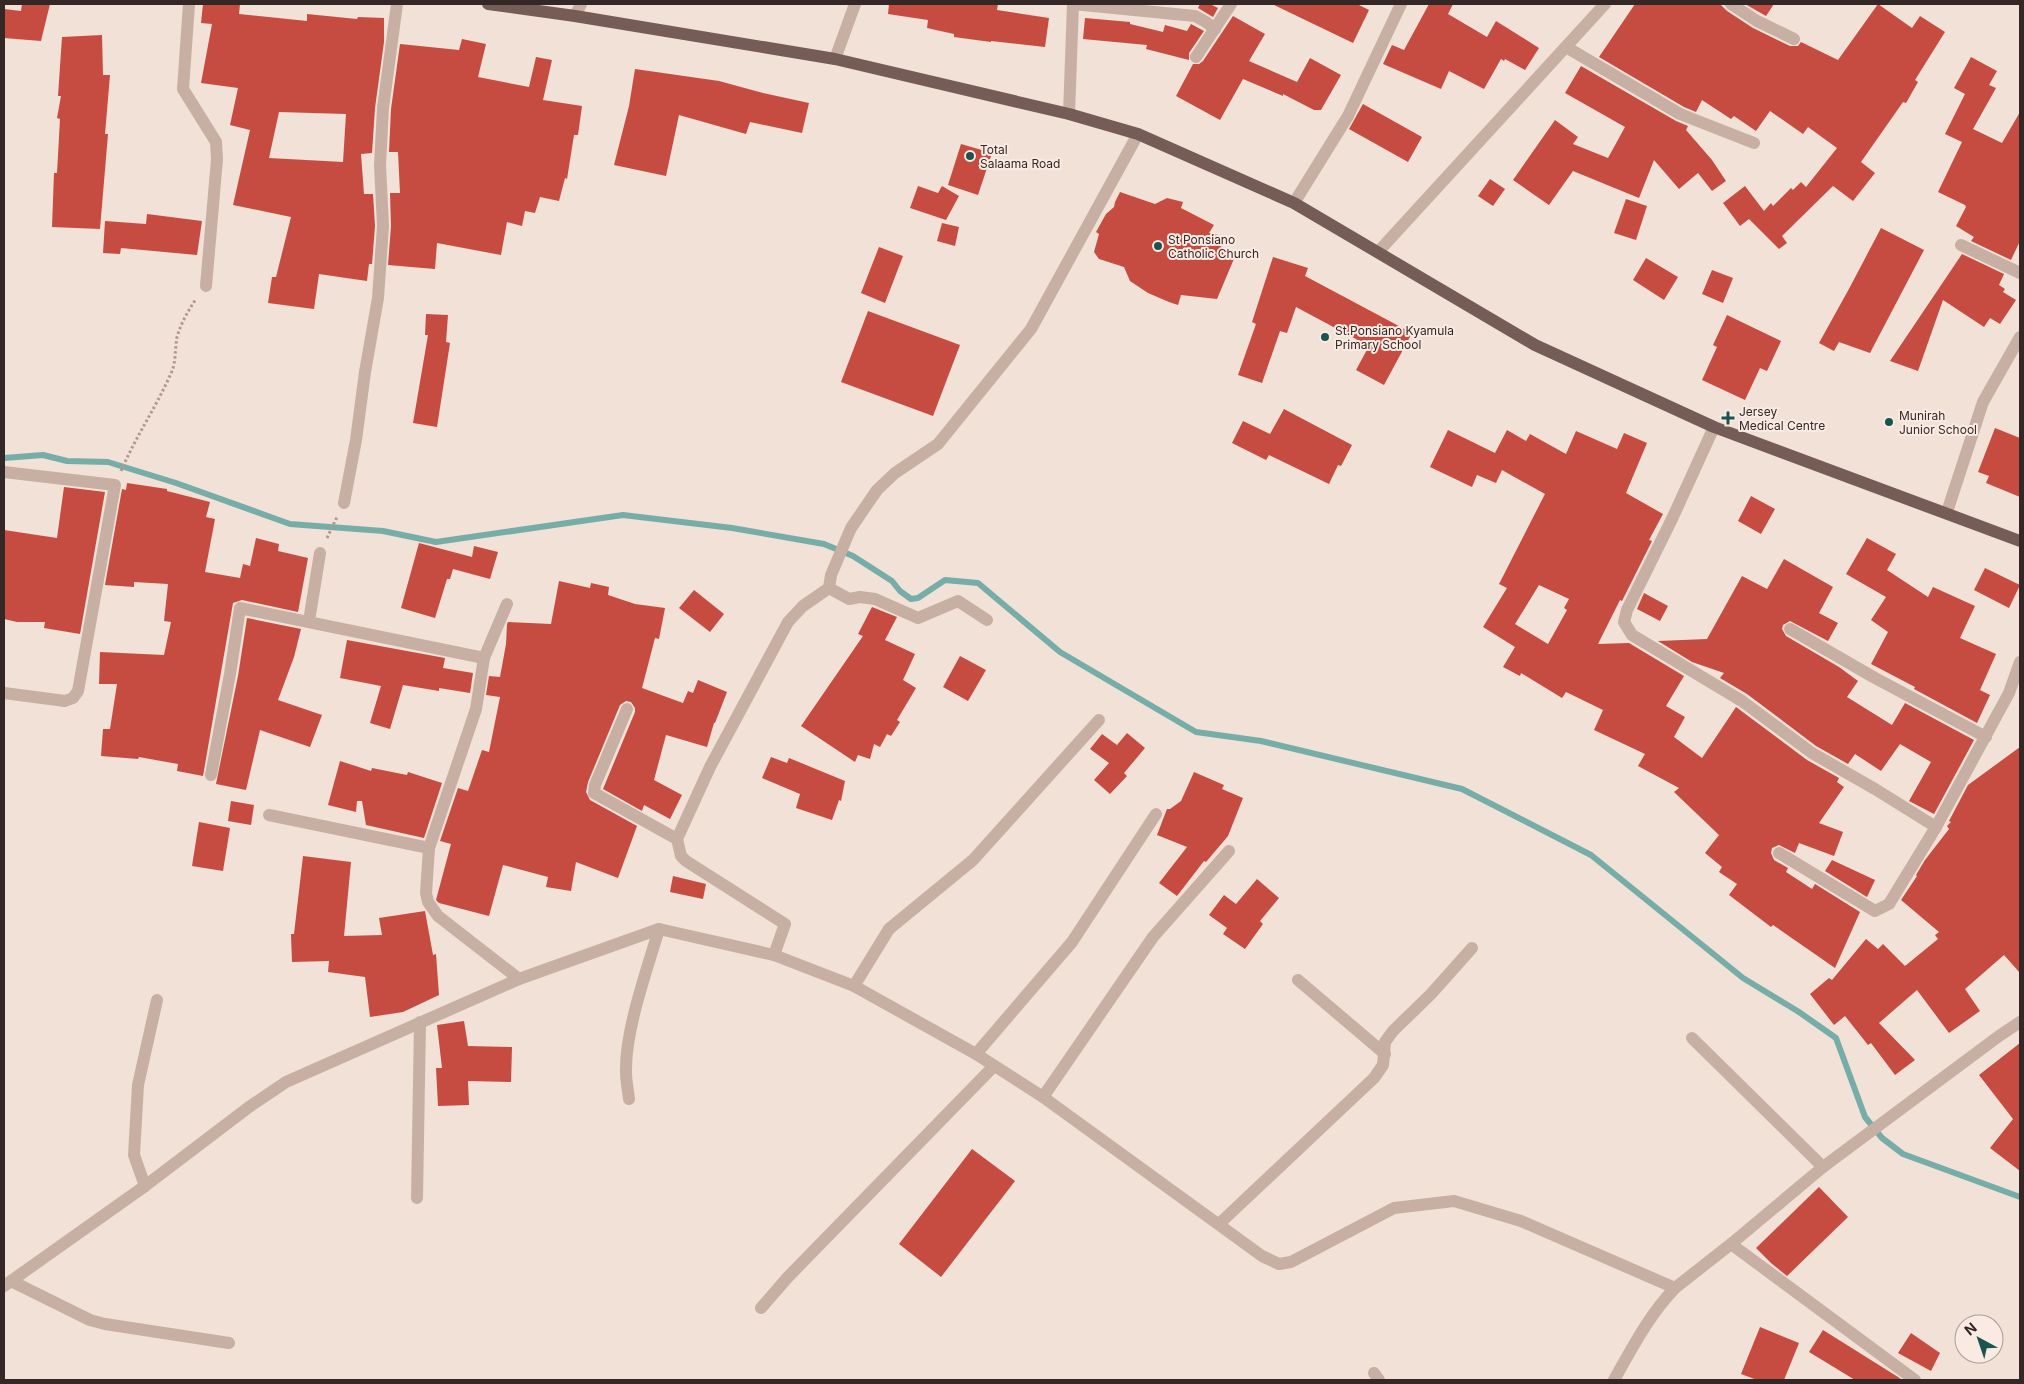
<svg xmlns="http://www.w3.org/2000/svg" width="2024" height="1384" font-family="Inter,sans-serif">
<rect width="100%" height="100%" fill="#f1e1d7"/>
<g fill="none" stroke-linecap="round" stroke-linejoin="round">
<polyline stroke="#77ada7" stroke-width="6" points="4,458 43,455 67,461 108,462 176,483 290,524 383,531 436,542 623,515 732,528 824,544 853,556 892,581 900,591 911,599 918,598 945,580 978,583 1060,652 1196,732 1261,741 1462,789 1591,855 1743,978 1799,1012 1836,1038 1865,1117 1882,1138 1903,1154 2020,1197"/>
</g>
<g fill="#c64b40" fill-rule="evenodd">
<polygon points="22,4 50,4 41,41 4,38 4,9 21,11"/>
<path d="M 203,4 L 240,4 L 239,14 L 307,21 L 307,14 L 357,19 L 358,17 L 384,18 L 384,42 L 375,108 L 372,153 L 361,154 L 364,194 L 373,194 L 375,226 L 372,264 L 369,264 L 367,281 L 319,274 L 314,309 L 268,303 L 272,277 L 276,277 L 291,217 L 233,205 L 250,130 L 230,125 L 238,88 L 201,83 L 212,24 L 201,23 ZM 279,112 L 346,114 L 343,162 L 269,158 Z"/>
<polygon points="889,4 998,4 997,10 1049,18 1045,47 991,41 991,42 954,37 954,34 927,28 928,20 888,14"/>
<polygon points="1200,4 1210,4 1218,8 1213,17 1198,8"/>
<polygon points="1272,4 1357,4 1369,10 1353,43"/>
<polygon points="1429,4 1453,4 1448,14 1487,37 1496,21 1539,48 1525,70 1505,59 1504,61 1501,59 1484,89 1449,71 1441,89 1383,64 1392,45 1404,50"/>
<polygon points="1635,4 1720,4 1727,11 1753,28 1790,46 1798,46 1801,42 1838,60 1878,4 1912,28 1920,16 1945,32 1915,80 1918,82 1906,103 1903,102 1861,162 1875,173 1853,201 1833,186 1782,236 1787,243 1779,249 1749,219 1740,226 1723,203 1745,186 1764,211 1771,203 1773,206 1791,188 1793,190 1801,182 1806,187 1837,148 1808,127 1803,134 1770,111 1756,131 1734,116 1731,119 1702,100 1696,112 1684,107 1599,57"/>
<polygon points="1745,4 1774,4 1766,16"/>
<polygon points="1233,16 1265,34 1249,61 1297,82 1310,58 1341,75 1321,110 1314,110 1283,94 1283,96 1243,79 1220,120 1176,96 1193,64 1199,64 1203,61"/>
<polygon points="1085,18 1130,22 1130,24 1163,32 1165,25 1187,31 1191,24 1204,31 1189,53 1189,60 1146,49 1147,45 1083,39"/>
<polygon points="102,35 103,75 110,75 105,134 108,134 100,229 52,227 54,173 57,173 60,119 57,118 61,96 58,96 62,37"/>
<polygon points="462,39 486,44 478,77 529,87 536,57 552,60 543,100 582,106 578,135 574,135 567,179 565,178 559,201 540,197 535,213 525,211 522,226 507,222 501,255 437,243 435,269 388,265 391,226 390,193 400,193 398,152 389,152 391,109 400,44 459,50"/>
<polygon points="1971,57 1997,71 1989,85 1996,88 1973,129 2002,143 2020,112 2020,241 2011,260 1971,241 1974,237 1956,226 1966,207 1965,205 1938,192 1962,142 1945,134 1965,94 1954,88"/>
<polygon points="1581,66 1676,121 1688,126 1686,130 1712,160 1726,181 1712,191 1698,173 1679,189 1654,160 1639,198 1573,171 1549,205 1513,180 1555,120 1578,137 1573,144 1608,158 1625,127 1565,93"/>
<polygon points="635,69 719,81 763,93 809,103 802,133 750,122 746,134 679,115 666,176 614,165 629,106"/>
<polygon points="1363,104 1422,137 1408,162 1349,129"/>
<polygon points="961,144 992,153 978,195 948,185"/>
<polygon points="1490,179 1505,189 1493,206 1478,196"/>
<polygon points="918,186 938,193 942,186 959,196 946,220 910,208"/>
<polygon points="1120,192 1155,204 1167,198 1183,202 1181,208 1214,225 1209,233 1218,235 1214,243 1236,254 1217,299 1181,295 1178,305 1169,302 1148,293 1130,281 1124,267 1099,259 1094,252 1099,234 1096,232 1106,214 1114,207 1115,202"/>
<polygon points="1626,199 1647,206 1636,240 1614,233"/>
<polygon points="147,214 202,221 197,255 121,248 120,254 103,253 105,221 146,224"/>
<polygon points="942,223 959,227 955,246 937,241"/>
<polygon points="1881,228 1924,250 1870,353 1839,342 1834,351 1819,343 1850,287"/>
<polygon points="879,247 903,256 885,303 861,293"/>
<polygon points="1962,254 2004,274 1999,285 2005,289 2003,292 2016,300 2000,324 1990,318 1984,327 1943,300 1918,371 1890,361"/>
<polygon points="1273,257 1308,268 1305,276 1412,333 1384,385 1356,370 1369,346 1296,307 1287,333 1280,331 1262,383 1238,375 1256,324 1252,322"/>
<polygon points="1646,258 1678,277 1664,300 1633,280"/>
<polygon points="1712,270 1733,278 1723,303 1702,294"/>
<polygon points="868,311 960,345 933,416 841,382"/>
<polygon points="426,314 448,315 446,342 450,343 437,427 413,423 428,335 425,335"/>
<polygon points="1727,315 1781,341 1767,371 1760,368 1745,400 1702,380 1717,347 1713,345"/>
<polygon points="1284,409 1352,445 1341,466 1338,465 1329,484 1269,455 1266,460 1232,443 1243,421 1270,434"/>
<polygon points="1995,428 2020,438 2020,497 1986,483 1989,476 1978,472"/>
<path d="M 1448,430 L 1495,453 L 1507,430 L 1526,441 L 1530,434 L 1566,454 L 1576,431 L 1617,449 L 1624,433 L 1647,443 L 1626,493 L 1663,514 L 1649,540 L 1652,541 L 1622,601 L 1620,600 L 1598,644 L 1629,643 L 1684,676 L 1666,706 L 1685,717 L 1674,737 L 1702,758 L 1736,707 L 1807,760 L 1839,778 L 1837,782 L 1844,787 L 1819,823 L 1843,832 L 1834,856 L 1799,843 L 1795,853 L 1779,845 L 1772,848 L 1771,853 L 1774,860 L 1788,868 L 1786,872 L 1812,889 L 1815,884 L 1860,912 L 1835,968 L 1773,925 L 1771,927 L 1729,895 L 1737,884 L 1719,872 L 1722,867 L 1705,853 L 1719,835 L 1674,792 L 1679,788 L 1638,766 L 1645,754 L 1594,730 L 1603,710 L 1566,692 L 1562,698 L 1521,673 L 1520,676 L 1503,667 L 1515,647 L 1483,627 L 1507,588 L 1499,584 L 1545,494 L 1502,470 L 1496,483 L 1477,475 L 1472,487 L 1430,467 ZM 1539,585 L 1569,599 L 1564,608 L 1567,610 L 1548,644 L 1515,624 Z"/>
<polygon points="127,483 167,489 167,491 210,502 206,517 215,519 205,572 240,578 243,564 250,566 256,538 279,544 278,551 308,558 298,612 242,600 233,603 203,776 177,771 178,764 139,757 138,759 101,756 103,729 110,729 117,684 99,684 100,652 164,655 171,622 164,621 168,584 134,582 134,587 105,585 122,489 126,490"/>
<polygon points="64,487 105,492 80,634 44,628 45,622 17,622 4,619 4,530 57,538"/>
<polygon points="1751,496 1775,509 1761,534 1738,521"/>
<polygon points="1867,538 1896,554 1887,570 1928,597 1933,587 1975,606 1960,638 1996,654 1980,690 1990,695 1977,723 1914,689 1915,687 1871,664 1888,632 1871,620 1886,597 1846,574"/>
<polygon points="419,543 472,557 474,546 498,552 490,579 453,569 450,579 447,579 435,618 401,608"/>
<polygon points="1784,559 1833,587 1819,613 1838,623 1828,641 1790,621 1783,625 1782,629 1786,636 1839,667 1858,681 1847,697 1892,725 1905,703 1974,740 1934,814 1909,801 1931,762 1900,744 1881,771 1855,754 1848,764 1816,746 1747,694 1720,678 1724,673 1692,662 1658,641 1707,639 1742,576 1767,589"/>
<polygon points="1985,568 2020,585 2009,608 1974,590"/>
<polygon points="559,581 590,588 591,583 609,587 608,595 635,604 665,608 659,639 655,638 642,688 683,703 688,691 693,693 698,680 727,692 715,723 714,723 707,747 666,735 654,780 682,795 670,819 644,805 642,811 603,789 635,712 635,708 631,702 626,701 620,705 588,782 586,792 590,800 637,826 618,878 576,862 571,891 546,887 548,877 503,865 489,916 439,903 436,900 451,844 440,841 458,788 468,791 482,750 489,752 500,697 486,695 489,676 500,677 506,644 507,624 508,622 551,624"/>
<polygon points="694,590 724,614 710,632 679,608"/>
<polygon points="1644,593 1668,606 1660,621 1637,609"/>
<polygon points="872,607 897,617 885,640 915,654 903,680 916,688 897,720 900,722 891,736 887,734 880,747 874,744 870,759 858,755 855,762 801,726 863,636 858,634"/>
<polygon points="247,618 301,629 294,657 278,700 322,715 310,747 260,730 246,790 216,784 238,676"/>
<polygon points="347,640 445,658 443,668 473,673 470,693 439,688 439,691 403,685 390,729 370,723 381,686 340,678"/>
<polygon points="960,656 986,670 968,701 943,687"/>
<polygon points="1127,733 1145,748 1124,773 1127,776 1110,794 1094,780 1109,763 1090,749 1102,734 1117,745"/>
<polygon points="2020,747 2020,973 2004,955 1965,989 1980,1011 1949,1033 1917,990 1879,1023 1915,1060 1895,1075 1871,1043 1868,1045 1845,1016 1834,1025 1810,994 1829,978 1832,980 1866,939 1878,949 1883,944 1905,966 1938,939 1935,935 1939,932 1901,900 1917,876 1916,875 1925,860 1949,829 1947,826 1951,822 1949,821 1968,785"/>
<polygon points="771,757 787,763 789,758 845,781 841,801 839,800 832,820 796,808 800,794 762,778"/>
<polygon points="340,761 371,771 372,768 407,775 408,772 442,783 424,838 366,825 362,801 357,801 356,812 328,805"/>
<polygon points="1194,772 1224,785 1222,789 1243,798 1228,836 1206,862 1204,861 1177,896 1159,883 1187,847 1157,835 1167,809 1170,809 1181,801"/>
<polygon points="231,801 254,805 251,825 228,821"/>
<polygon points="199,822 230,828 223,871 192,866"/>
<polygon points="303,856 351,862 344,936 382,935 379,918 425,911 433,955 436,954 439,995 403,1012 370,1017 365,977 328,972 329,961 292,962 291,934 294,934"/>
<polygon points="1832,860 1875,880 1867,897 1825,871"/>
<polygon points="673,876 706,884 703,899 670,892"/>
<polygon points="1257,879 1279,898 1260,921 1263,924 1245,949 1223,934 1227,928 1209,915 1224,895 1236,904"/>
<polygon points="464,1021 468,1046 512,1047 511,1082 468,1081 469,1105 438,1106 436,1068 442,1068 437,1025"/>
<polygon points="2020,1043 2020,1171 1990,1148 2013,1119 1979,1075"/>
<polygon points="972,1149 1015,1181 941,1277 899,1244"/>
<polygon points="1819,1187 1848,1217 1787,1276 1771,1263 1756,1248"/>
<polygon points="1760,1327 1799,1343 1784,1380 1757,1380 1741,1374"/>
<polygon points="1823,1330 1898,1377 1902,1380 1855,1380 1809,1352"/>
<polygon points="1911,1333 1940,1353 1931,1371 1898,1353"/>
</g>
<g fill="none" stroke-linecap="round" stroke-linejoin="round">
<g stroke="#b4988e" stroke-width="3" stroke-dasharray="2.5 2.5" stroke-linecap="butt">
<path d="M 121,471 C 136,436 157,406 172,371 C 176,361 175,348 177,337 C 181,323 188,311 196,299"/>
<polyline points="327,538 337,517"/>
</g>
<g stroke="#c8afa4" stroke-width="12">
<polyline points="189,4 183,89 216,142 217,159 206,286"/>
<polyline points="1073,4 1195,16 1206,22 1215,29"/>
<polyline points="1731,4 1757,21 1794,39"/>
<polyline points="575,16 581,4"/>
<polyline points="1566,47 1680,114 1754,143"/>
<polyline points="1196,57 1231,4"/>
<polyline points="835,59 855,4"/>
<polyline points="1069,114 1073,4"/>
<polyline points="1294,203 1348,116 1401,4"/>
<polyline points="1961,245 2020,273"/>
<polyline points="1378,252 1605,4"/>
<polyline points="1714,427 1672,519 1627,610 1624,622 1632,635 1742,701 1812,753 1875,789 1936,827"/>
<polyline points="4,472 115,485 78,691 73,698 65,701 4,693"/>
<polyline points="344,503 356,440 365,372 378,298 383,226 380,165 383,108 397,4"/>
<polyline points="1947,512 1983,402 2020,337"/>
<polyline points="829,588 849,599 860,597 875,599 918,618 958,601 987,620"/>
<polyline points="507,604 484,658 476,709 429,848 426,893 428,902 438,916 519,979"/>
<polyline points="309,621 320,553"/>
<polyline points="1790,629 1875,678 1986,737"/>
<polyline points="627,709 595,785 594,793 677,839"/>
<polyline points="211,775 230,674 240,608 484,658"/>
<polyline points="269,815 429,848"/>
<polyline points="1779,853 1875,911 1889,904 1936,827 2009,693 2020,662"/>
<polyline points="774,955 785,924 686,861 681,856 677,839 710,767 788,622 803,606 829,588 831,575 851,528 877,490 895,473 938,444 1031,329 1138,134"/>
<polyline points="1298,980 1385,1054"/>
<polyline points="854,986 889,929 973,860 1099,720"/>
<polyline points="1692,1038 1823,1167"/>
<polyline points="976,1054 1072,942 1156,814"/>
<polyline points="1043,1097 1153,937 1229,851"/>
<path d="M 629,1099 C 628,1090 626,1081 626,1072 C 625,1030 647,970 659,929"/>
<polyline points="145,1186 134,1155 138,1085 157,1000"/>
<polyline points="417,1198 420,1022"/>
<polyline points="1219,1224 1374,1078 1383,1065 1385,1042 1393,1031 1431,994 1472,948"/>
<polyline points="1731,1244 1915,1380"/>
<polyline points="11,1281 90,1320 105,1324 229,1343"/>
<polyline points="4,1286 145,1186 249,1107 286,1082 519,979 659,929 774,955 854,986 976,1054 1043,1097 1262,1256 1279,1264 1291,1262 1394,1208 1454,1201 1521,1221 1675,1288"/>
<polyline points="761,1308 788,1277 994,1066"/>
<polyline points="1374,1373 1379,1380"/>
<path d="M 1614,1380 C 1632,1348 1649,1315 1675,1288 L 1731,1244 L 1823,1167 L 1999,1036 L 2020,1022"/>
</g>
<polyline stroke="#765c56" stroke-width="12" points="488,4 575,16 835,59 1069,114 1138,134 1294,203 1535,345 1714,427 2020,541"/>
</g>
<g fill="#1b544f" stroke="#f9ebe3" stroke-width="2">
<circle cx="970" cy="156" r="5"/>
<circle cx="1158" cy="246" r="5"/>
<circle cx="1325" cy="337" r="5"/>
<path d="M1725.5 410.5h5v5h5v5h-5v5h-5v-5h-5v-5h5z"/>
<circle cx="1889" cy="422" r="5"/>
</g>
<g text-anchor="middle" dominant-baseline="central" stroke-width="4" stroke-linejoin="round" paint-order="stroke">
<g font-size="12" fill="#332825" stroke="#f9ebe3" text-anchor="start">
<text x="980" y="149">Total<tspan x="980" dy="14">Salaama Road</tspan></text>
<text x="1168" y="239">St Ponsiano<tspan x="1168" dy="14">Catholic Church</tspan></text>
<text x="1335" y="330">St.Ponsiano Kyamula<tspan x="1335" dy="14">Primary School</tspan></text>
<text x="1739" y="411">Jersey<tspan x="1739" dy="14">Medical Centre</tspan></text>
<text x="1899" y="415">Munirah<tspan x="1899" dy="14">Junior School</tspan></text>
</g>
</g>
<rect width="2024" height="1384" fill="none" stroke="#332825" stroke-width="10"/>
<g transform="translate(1979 1339) rotate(320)"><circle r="24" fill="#f9ebe3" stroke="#aa9d97"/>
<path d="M0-4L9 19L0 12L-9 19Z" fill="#1b544f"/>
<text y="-8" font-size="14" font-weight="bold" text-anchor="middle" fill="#332825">N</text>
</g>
</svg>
